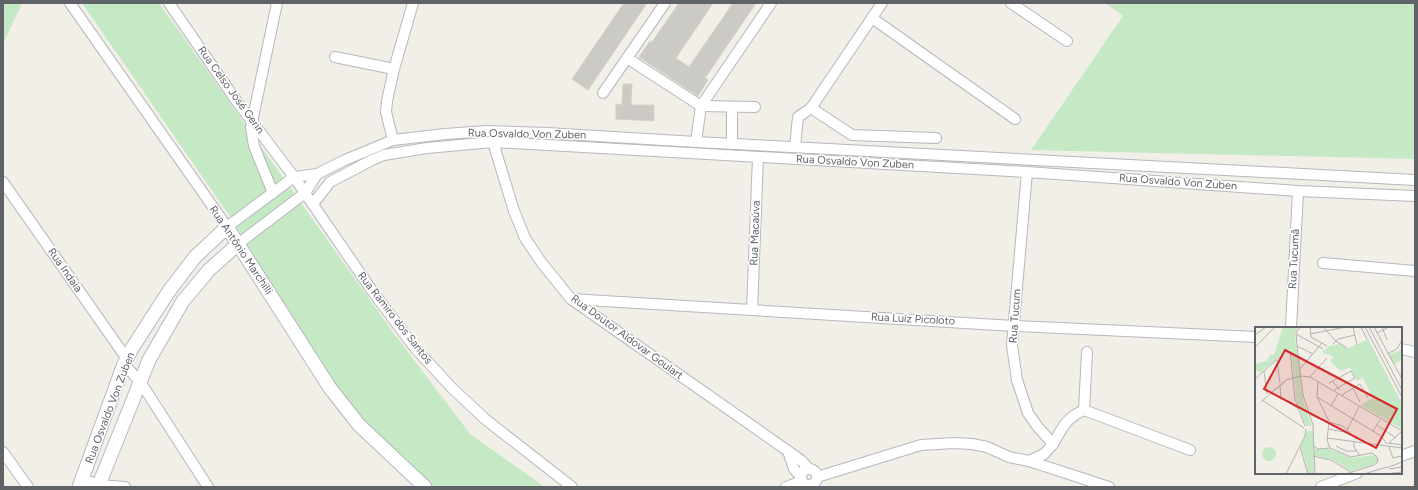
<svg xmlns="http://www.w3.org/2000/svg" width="1418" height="490" font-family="Figtree,sans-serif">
<rect width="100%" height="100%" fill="#f1efe8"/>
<g fill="#c5e8c5">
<polygon points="3,3 22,3 3,44"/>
<polygon points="82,3 159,3 392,331 470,434 545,487 434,487 362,422 324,369 231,218"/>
<polygon points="1105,3 1415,3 1415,159 1031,150 1123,16"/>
</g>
<g fill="#cccac5" stroke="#d6d1c6">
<polygon points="624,3 647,3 588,90 572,79"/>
<polygon points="679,3 713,3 676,58 689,67 733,3 756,3 705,78 708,80 698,96 639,57 650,41 652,42"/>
<polygon points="623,84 632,84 631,105 654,105 654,121 616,119 616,104 622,105"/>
</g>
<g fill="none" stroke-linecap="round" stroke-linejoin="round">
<defs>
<g id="minor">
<polyline points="70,3 227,227 294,177 317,174 345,160 393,140 445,134 487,131 547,133 696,142 1415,180"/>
<polyline points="169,3 235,99 294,177 373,292 415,348 452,388 485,419 572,487"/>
<polyline points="1011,3 1067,41"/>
<polyline points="872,18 1015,119"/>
<polyline points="335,57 394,69"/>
<polyline points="627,58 701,106 755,107"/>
<polyline points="603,93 665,3"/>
<polyline points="811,108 852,135 936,138"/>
<polyline points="393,140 386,112 387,101 394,69 413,3"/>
<polyline points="493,142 514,211 525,238 541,262 571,299 788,451 802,461 809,469"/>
<polyline points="696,142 701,106 771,3"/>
<polyline points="732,144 732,107"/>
<polyline points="795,147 798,117 811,108 882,3"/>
<polyline points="1027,172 1012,345 1017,380 1028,413 1037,426 1053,444 1044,454 1029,461"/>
<polyline points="3,182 127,359"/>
<polyline points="273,193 254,146 251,127 277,3"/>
<polyline points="313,204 330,182 372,160 384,155 427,148 493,142 1027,172 1298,191 1415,196"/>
<polyline points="238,244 305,193 317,174"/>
<polyline points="1323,263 1415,271"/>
<polyline points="571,299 1014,326 1256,337"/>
<polyline points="752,310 758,157"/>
<polyline points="1291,328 1298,191"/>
<polyline points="1401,349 1415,352"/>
<polyline points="124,364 141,383 208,487"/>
<polyline points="1084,410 1087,352"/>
<path d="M 1053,444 C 1063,427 1065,419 1084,410 L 1190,450"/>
<polyline points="788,451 794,469 801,477"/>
<polyline points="3,452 28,487"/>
<polyline points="1401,456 1415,451"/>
<circle cx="809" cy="477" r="8"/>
<polyline points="817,477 921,445 954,443 972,444 987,447 1009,457 1029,461 1109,487"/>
<polyline points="82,479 99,485 125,487"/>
<polyline points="786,487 802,481"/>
<polyline points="1321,487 1357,473"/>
</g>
<g id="tertiary">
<polyline points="79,487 124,364 131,350 169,291 195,257 227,227 330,388 359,425 425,487"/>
<polyline points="98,487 149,360 183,301 209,270 238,244"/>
</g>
</defs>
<use href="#minor" stroke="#b5b8bc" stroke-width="12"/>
<use href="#tertiary" stroke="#b5b8bc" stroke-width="15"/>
<use href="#minor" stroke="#fff" stroke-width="10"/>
<use href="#tertiary" stroke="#fff" stroke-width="13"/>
</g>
<g text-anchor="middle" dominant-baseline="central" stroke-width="3" stroke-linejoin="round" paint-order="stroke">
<g font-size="11" fill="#5f6368" stroke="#fff">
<text transform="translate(231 90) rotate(54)">Rua Celso José Gerin</text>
<text transform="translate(527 134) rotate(1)">Rua Osvaldo Von Zuben</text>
<text transform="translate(855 162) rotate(3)">Rua Osvaldo Von Zuben</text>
<text transform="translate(1178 182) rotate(4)">Rua Osvaldo Von Zuben</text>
<text transform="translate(755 233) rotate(-88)">Rua Macaúva</text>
<text transform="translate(241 250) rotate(56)">Rua Antônio Marchilli</text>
<text transform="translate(1294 259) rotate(-87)">Rua Tucumã</text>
<text transform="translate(65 270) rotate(55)">Rua Indaia</text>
<text transform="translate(1015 316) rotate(-86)">Rua Tucum</text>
<text transform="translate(395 318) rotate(52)">Rua Ramiro dos Santos</text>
<text transform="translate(913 319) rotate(3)">Rua Luíz Picoloto</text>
<text transform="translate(627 337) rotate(36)">Rua Doutor Aldovar Goulart</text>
<text transform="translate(110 408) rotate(-69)">Rua Osvaldo Von Zuben</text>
</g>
</g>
<g transform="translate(1255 327)">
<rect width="147" height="147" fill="#f1efe8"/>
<path d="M 28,0 L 45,0 L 40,4 L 40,11 L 49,77 L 57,99 L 51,99 L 41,71 L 36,24 L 32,23 L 6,45 L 0,43 L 0,37 L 12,34 L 15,28 L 19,28 ZM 113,12 L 147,77 L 147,102 L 105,78 L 118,71 L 108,51 L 102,54 L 95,40 L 86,44 L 75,34 L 79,30 L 67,25 L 76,18 L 85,17 L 92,22 ZM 147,22 L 147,33 L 139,37 L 134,28 ZM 52,104 L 58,104 L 59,147 L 54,147 L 46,119 ZM7 127a7 7 0 1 1 14 0a7 7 0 1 1-14 0ZM 60,122 L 74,122 L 97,131 L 119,128 L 122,130 L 122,136 L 97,144 L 76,132 L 58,128 Z" fill="#c5e8c5"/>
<path fill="none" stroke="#b3b3b1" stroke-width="1" d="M 46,0 L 41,5 L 42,19 L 48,68 L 58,98 L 60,147M 55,0 L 56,10 L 72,19M 68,0 L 81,14 L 92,21M 98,0 L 102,18M 106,0 L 112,12M 110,0 L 147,70M 114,0 L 147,63M 119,0 L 147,52M 127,0 L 132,13M 122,6 L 134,0M 41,7 L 68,22M 55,7 L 91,0M 0,8 L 11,0M 78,17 L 83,12 L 100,8M 42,19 L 58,27M 0,20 L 20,0M 35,24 L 40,72 L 50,99M 132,27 L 142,22 L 147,13M 22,33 L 25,56M 44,43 L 67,16M 9,44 L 12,67M 55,50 L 72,31M 0,52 L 26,29M 77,54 L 85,63M 63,55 L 62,70 L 74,94M 74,56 L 96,44 L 100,51 L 79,63M 25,59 L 26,71M 98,61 L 105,75M 18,64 L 30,55M 16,65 L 44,82M 87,68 L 105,57 L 113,71M 62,70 L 126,109 L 132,117M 7,73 L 49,101M 6,75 L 31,53 L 46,49 L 55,50 L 147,104M 76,79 L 83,67M 56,88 L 73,95M 74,95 L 72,113 L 75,121 L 96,130 L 117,126 L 122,130 L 123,135 L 119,138 L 91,147M 74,95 L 88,99 L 101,112M 123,99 L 141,111M 73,102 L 90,105M 92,103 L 104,80M 118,104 L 125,93M 72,111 L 147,121M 99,115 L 99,120 L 105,129M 134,116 L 147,118M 133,117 L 146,105M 58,119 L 63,122 L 75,121M 81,119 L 91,124 L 101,124M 45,120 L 53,147M 134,120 L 138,131 L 147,129M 58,129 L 76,133 L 96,145M 131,141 L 147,135M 134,142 L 147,140M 31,147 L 50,109 L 51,102M 109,147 L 132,140M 130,147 L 147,145"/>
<path fill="#d62828" fill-opacity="0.15" stroke="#d62828" stroke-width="2" d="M 30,23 L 142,82 L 121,121 L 9,62 Z"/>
<rect width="147" height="147" fill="none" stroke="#5f6368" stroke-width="2"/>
</g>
<rect width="1418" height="490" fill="none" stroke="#5f6368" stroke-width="8"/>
</svg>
